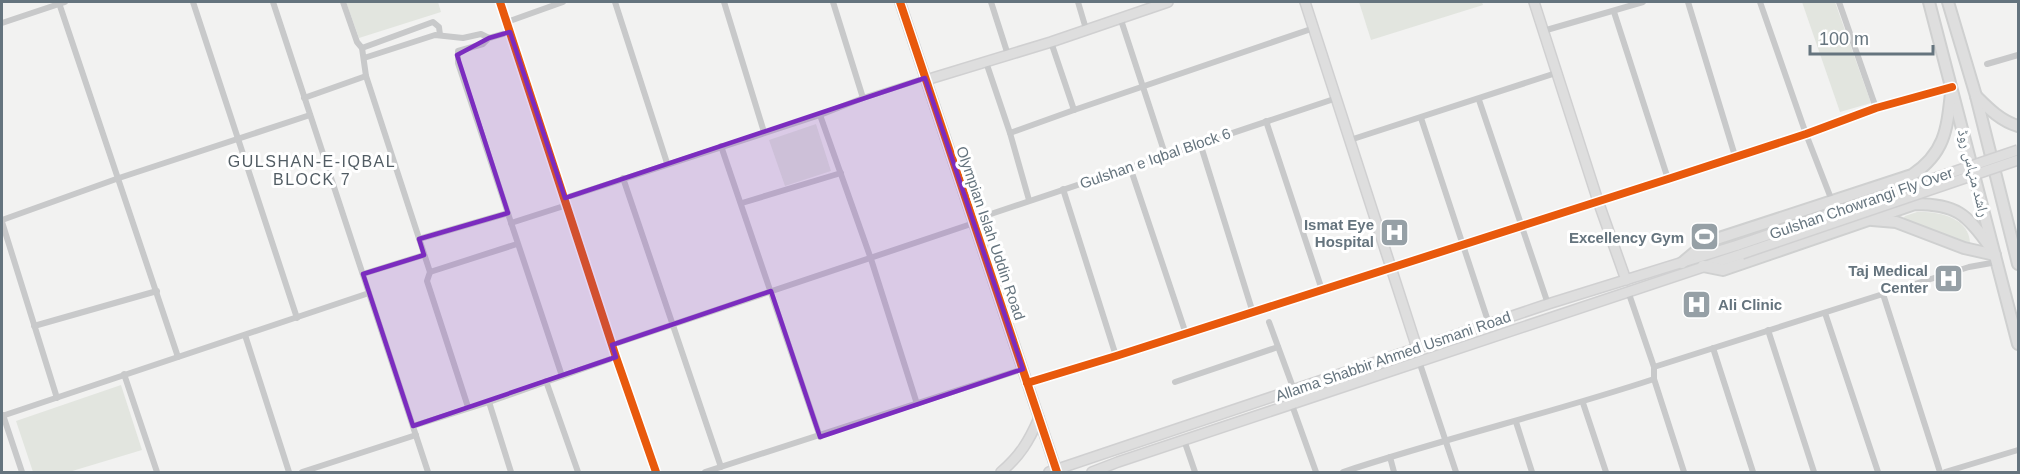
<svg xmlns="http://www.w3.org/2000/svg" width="2020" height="474" font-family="Helvetica,'Noto Naskh Arabic',sans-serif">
<rect width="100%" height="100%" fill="#f2f2f1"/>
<g fill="#e2e5df">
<polygon points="346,2 438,2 441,12 359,38"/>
<polygon points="1359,2 1482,2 1483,5 1371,40"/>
<polygon points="1802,2 1835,2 1871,103 1840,112"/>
<polygon points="816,124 831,171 785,186 769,140"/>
<path d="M 1917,212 C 1938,211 1969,217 1970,243 L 1967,246 L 1902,220 L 1905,216 Z"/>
<polygon points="121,385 142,450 69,472 33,472 16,421"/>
</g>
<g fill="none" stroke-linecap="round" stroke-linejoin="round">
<defs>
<g id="secondary">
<polyline points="900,2 1057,472"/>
<polyline points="1305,2 1417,348"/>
<polyline points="1534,2 1598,201 1626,280"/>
<polyline points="926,80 1051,42 1168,2"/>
<path d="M 1001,472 C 1020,456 1029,441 1039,418"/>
<polyline points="1049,472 1548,304 1738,245"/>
<polyline points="1092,472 1118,462 1742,254"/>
</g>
<g id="primary">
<polyline points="1929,2 2018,344"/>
<polyline points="1948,2 1976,96 2018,264"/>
<path d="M 1976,96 C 1989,109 2001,121 2018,126"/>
<polyline points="1872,220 1896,222 1964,248 1995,255"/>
<path d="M 1682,263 L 1707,242 L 1912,175 C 1945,153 1947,129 1951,93"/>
<path d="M 1703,266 L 1723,270 L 1915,204 C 1956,204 1967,214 1990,247"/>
</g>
</defs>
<use href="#secondary" stroke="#d0d0d1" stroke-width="12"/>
<use href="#primary" stroke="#cfd0d0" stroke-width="14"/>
<g stroke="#c8c9ca" stroke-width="6">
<polyline points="193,2 297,318"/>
<polyline points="273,2 428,472"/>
<polyline points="343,2 357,42 362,48 366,76 430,272 427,281 468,407"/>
<polyline points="500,2 616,357 656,472"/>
<polyline points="615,2 667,163"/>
<polyline points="724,2 764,132"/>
<polyline points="833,2 863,98"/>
<polyline points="991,2 1008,55"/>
<polyline points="1078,2 1086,29"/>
<polyline points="1688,2 1735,156"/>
<polyline points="1760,2 1806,134 1832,201"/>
<polyline points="1839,2 1876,108"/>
<polyline points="59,3 178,357"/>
<polyline points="1614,12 1668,179"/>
<polyline points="1120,17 1165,154"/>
<polyline points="507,22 563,2"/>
<polyline points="2,23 65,2"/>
<polyline points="1543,31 1643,2"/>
<polyline points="489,38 483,44 458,51 458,63 562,376"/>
<polyline points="1051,42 1074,110"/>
<polyline points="362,48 433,22 439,27 440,35"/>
<polyline points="364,58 435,35 463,38 481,34 489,38 510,32"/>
<polyline points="986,62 1010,133 1029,200"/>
<polyline points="1987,64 2018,55"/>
<polyline points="304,98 366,76"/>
<polyline points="1479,100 1548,304"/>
<polyline points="820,115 871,259 917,404"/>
<polyline points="1421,118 1489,324"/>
<polyline points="1266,121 1322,290"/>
<polyline points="1010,133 1074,110 1314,28"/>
<polyline points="1350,140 1556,73"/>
<polyline points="1200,143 1253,313"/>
<polyline points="721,146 820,437"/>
<polyline points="1130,167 1186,334"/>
<polyline points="623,178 721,467"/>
<polyline points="1063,189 1116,356"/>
<polyline points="565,198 820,115 863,98 925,78"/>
<polyline points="742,203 841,173"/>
<polyline points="2,220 119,178 310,115"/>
<polyline points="973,220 1337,98"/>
<polyline points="2,222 57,398"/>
<polyline points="511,223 567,205"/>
<polyline points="419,239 508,213"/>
<polyline points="430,272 517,244"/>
<polyline points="363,274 424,255"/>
<polyline points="1628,291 1654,367 1654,379 1684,472"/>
<polyline points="1883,294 1940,472"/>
<polyline points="1825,313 1878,472"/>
<polyline points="1269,322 1294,390"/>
<polyline points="34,326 157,291"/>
<polyline points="1768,330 1814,472"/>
<polyline points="245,335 289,472"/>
<polyline points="612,345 974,223"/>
<polyline points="1713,348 1753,472"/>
<polyline points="1419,361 1456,472"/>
<polyline points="1654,367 1883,294 1969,267 1997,262"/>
<polyline points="124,374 157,472"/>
<polyline points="546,381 578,472"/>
<polyline points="1175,382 1278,347"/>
<polyline points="1027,383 1116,356 1668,179 1806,134 1876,108 1952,87"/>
<polyline points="489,402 511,472"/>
<polyline points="1583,403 1606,472"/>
<polyline points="1292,405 1316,472"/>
<polyline points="3,415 22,472"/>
<polyline points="2,416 369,293"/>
<polyline points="1516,422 1532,472"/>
<polyline points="413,426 489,402 616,357"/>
<polyline points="1184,440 1195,472"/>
<polyline points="1390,457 1394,472"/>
<polyline points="302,472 416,435"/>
<polyline points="705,472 1023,369"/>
<path d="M 1343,472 C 1446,438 1551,413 1654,379"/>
<polyline points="1945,472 2018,450"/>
</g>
<use href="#secondary" stroke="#dedede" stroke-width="9"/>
<use href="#primary" stroke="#dedede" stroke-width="10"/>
<defs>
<g id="secondary-bridge">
<polyline points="1738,245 2018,150"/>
<polyline points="1742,254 2018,160"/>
</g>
</defs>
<use href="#secondary-bridge" stroke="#d0d0d1" stroke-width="12" stroke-linecap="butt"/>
<use href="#secondary-bridge" stroke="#dedede" stroke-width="9"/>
<defs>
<g id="cycleway">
<polyline points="500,2 616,357 656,472"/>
<polyline points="900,2 1057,472"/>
<polyline points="1027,383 1116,356 1668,179 1806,134 1876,108 1952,87"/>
</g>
</defs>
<use href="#cycleway" stroke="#fff" stroke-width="11"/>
<use href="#cycleway" stroke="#e8590c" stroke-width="8"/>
</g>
<path fill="#7b2cbf" fill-opacity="0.2" stroke="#7b2cbf" stroke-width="4.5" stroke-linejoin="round" d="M 510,32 L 565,198 L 925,78 L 1023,369 L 820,437 L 771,291 L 612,345 L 616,357 L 413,426 L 363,274 L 424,255 L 419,239 L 508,213 L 457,55 L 489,38 Z"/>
<defs>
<symbol id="hospital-square" viewBox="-11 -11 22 22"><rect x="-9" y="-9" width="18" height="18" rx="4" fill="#96a0a6" stroke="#fff"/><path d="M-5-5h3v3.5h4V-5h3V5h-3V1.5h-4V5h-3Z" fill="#fff"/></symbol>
<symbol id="stadium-square" viewBox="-11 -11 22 22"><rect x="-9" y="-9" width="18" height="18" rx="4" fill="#96a0a6" stroke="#fff"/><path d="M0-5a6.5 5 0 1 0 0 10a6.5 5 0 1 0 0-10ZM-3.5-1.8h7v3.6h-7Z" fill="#fff"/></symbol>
</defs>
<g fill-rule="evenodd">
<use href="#hospital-square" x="1378" y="216" width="33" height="33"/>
<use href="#stadium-square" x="1688" y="220" width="33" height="33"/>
<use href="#hospital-square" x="1932" y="262" width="33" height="33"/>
<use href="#hospital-square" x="1680" y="288" width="33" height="33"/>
</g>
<g text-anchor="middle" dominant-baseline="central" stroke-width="6" stroke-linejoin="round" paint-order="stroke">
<g font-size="15" fill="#65747e" stroke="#fff">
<text transform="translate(1155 158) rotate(-19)">Gulshan e Iqbal Block 6</text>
<text transform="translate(1974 173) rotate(76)">راشد منہاس روڈ</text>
<text transform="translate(1861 203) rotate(-19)">Gulshan Chowrangi Fly Over</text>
<text transform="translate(991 233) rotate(71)">Olympian Islah Uddin Road</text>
<text transform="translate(1393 356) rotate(-19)">Allama Shabbir Ahmed Usmani Road</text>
</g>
<g font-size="15" font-weight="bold" fill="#65747e" stroke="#fff" text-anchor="end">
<text x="1374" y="224">Ismat Eye<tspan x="1374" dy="17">Hospital</tspan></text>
<text x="1684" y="237">Excellency Gym</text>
<text x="1928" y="270">Taj Medical<tspan x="1928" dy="17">Center</tspan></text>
<text x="1718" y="304" text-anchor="start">Ali Clinic</text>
</g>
<g font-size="16" letter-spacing="1.5" fill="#525d64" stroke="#fff">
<text x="312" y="161">GULSHAN-E-IQBAL<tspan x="312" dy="18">BLOCK 7</tspan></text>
</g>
</g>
<rect width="2020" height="474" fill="none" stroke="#65747e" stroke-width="6"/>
<path d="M1810 45v9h123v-9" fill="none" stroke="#65747e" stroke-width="3"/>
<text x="1819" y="45" font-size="18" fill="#65747e" stroke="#ffffff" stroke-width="4.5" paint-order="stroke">100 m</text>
</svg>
